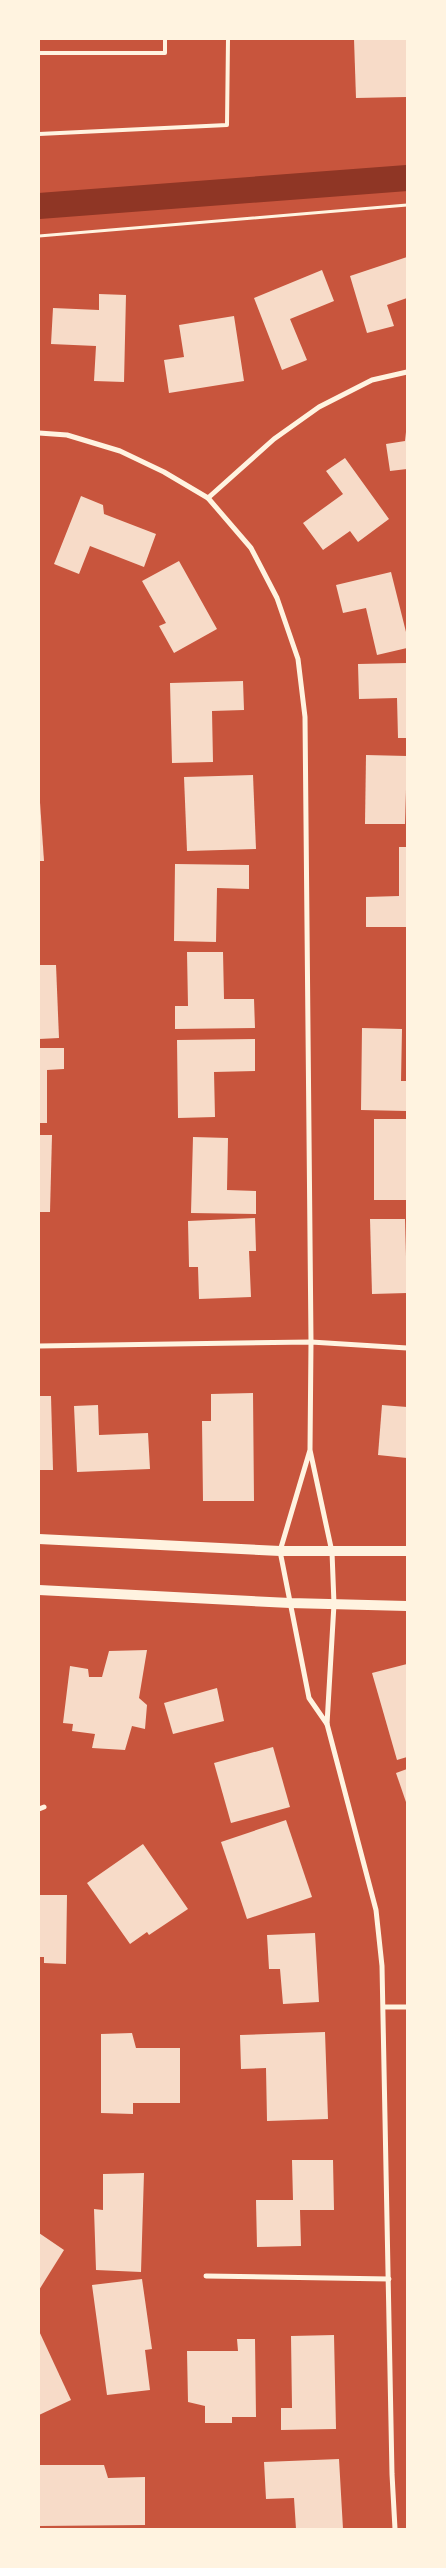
<svg xmlns="http://www.w3.org/2000/svg" width="446" height="2568" font-family="'Source Sans 3',sans-serif">
<rect width="100%" height="100%" fill="#c8553d"/>
<g fill="none" stroke-linecap="round" stroke-linejoin="round">
<polyline stroke="#8f3625" stroke-width="26" points="39,206 407,178"/>
</g>
<g fill="#f7dbc8">
<polygon points="354,39 407,39 407,97 356,98"/>
<polygon points="407,257 407,298 387,305 394,326 367,333 350,276"/>
<polygon points="322,270 334,301 290,319 307,360 282,370 254,298"/>
<polygon points="99,294 126,295 124,382 94,381 96,346 51,344 53,308 99,310"/>
<polygon points="234,316 244,381 169,393 164,360 184,357 179,325"/>
<polygon points="406,432 407,469 390,471 386,444 405,441"/>
<polygon points="345,458 389,519 358,542 350,531 323,550 303,523 343,494 326,471"/>
<polygon points="81,496 103,505 104,514 156,534 144,567 90,546 79,574 54,564"/>
<polygon points="179,561 217,629 174,653 159,626 166,623 142,581"/>
<polygon points="391,572 407,636 407,648 377,655 366,608 343,613 336,585"/>
<polygon points="407,663 407,738 398,738 397,698 359,699 358,664"/>
<polygon points="243,681 244,710 212,711 213,762 172,763 170,683"/>
<polygon points="366,755 407,756 405,824 365,824"/>
<polygon points="253,775 256,849 187,851 184,777"/>
<polygon points="39,788 44,861 39,861"/>
<polygon points="399,847 407,847 407,927 366,927 366,897 399,896"/>
<polygon points="175,864 249,865 249,889 217,888 216,942 174,941"/>
<polygon points="187,952 223,952 224,999 254,999 255,1028 175,1029 175,1006 188,1006"/>
<polygon points="39,965 56,965 59,1038 39,1039"/>
<polygon points="362,1028 402,1029 401,1081 407,1081 407,1111 361,1110"/>
<polygon points="255,1039 255,1071 214,1072 215,1117 178,1118 177,1040"/>
<polygon points="39,1048 64,1048 64,1069 47,1070 47,1123 39,1123"/>
<polygon points="374,1119 407,1119 406,1200 374,1200"/>
<polygon points="39,1135 52,1135 50,1212 39,1212"/>
<polygon points="193,1137 228,1138 227,1190 256,1191 256,1214 191,1213"/>
<polygon points="255,1218 256,1251 249,1251 251,1297 199,1299 198,1267 189,1267 188,1221"/>
<polygon points="370,1219 405,1219 407,1293 372,1294"/>
<polygon points="253,1393 254,1501 203,1501 202,1421 211,1421 211,1394"/>
<polygon points="39,1396 51,1396 53,1470 39,1470"/>
<polygon points="98,1405 99,1435 148,1433 150,1469 77,1472 74,1406"/>
<polygon points="382,1405 407,1407 407,1458 378,1455"/>
<polygon points="147,1650 139,1698 147,1705 145,1729 132,1726 125,1750 92,1748 95,1734 72,1731 73,1724 63,1723 70,1666 88,1669 89,1677 102,1677 109,1651"/>
<polygon points="407,1664 407,1757 397,1760 372,1673"/>
<polygon points="217,1688 224,1721 173,1734 164,1703"/>
<polygon points="273,1747 290,1807 231,1823 214,1763"/>
<polygon points="407,1769 407,1805 396,1773"/>
<polygon points="286,1820 312,1897 247,1919 221,1842"/>
<polygon points="143,1844 188,1909 149,1935 147,1932 130,1944 87,1883"/>
<polygon points="39,1895 67,1895 66,1964 44,1963 44,1957 39,1957"/>
<polygon points="315,1933 319,2002 283,2004 280,1969 269,1969 267,1935"/>
<polygon points="325,2032 328,2119 267,2121 266,2068 241,2069 240,2035"/>
<polygon points="132,2033 136,2048 180,2048 180,2103 133,2103 133,2114 101,2113 101,2034"/>
<polygon points="292,2160 333,2160 334,2210 300,2210 301,2246 257,2247 256,2200 293,2200"/>
<polygon points="144,2173 141,2272 96,2270 94,2209 103,2210 103,2174"/>
<polygon points="39,2233 64,2250 39,2290"/>
<polygon points="142,2279 152,2349 145,2350 150,2390 107,2395 92,2285"/>
<polygon points="39,2331 71,2400 39,2415"/>
<polygon points="334,2335 336,2429 281,2430 281,2408 292,2408 291,2336"/>
<polygon points="237,2339 255,2339 256,2417 232,2417 232,2423 205,2423 205,2406 188,2402 187,2351 238,2351"/>
<polygon points="339,2459 343,2529 296,2529 294,2498 266,2499 264,2462"/>
<polygon points="39,2465 104,2465 108,2478 145,2477 145,2525 39,2526"/>
</g>
<g fill="none" stroke-linecap="round" stroke-linejoin="round">
<polyline stroke="#fff3e0" stroke-width="3" points="39,236 407,205"/>
<g stroke="#fff3e0" stroke-width="4">
<polyline points="39,53 165,53 165,39"/>
<polyline points="39,134 227,125 228,39"/>
</g>
<g stroke="#fff3e0" stroke-width="5">
<polyline points="39,433 67,435 120,451 164,472 208,498 251,548 277,598 298,659 305,717 311,1342 310,1450 332,1552 334,1604 327,1724 309,1698 280,1551 310,1450"/>
<polyline points="208,498 274,439 319,407 372,380 407,372"/>
<polyline points="39,1346 311,1342 407,1348"/>
<polyline points="327,1724 376,1910 382,1966 392,2474 395,2529"/>
<polyline points="39,1809 44,1807"/>
<polyline points="385,2007 407,2007"/>
<polyline points="206,2276 389,2279"/>
</g>
<g stroke="#fff3e0" stroke-width="10">
<polyline points="39,1539 280,1551 407,1551"/>
<polyline points="39,1590 290,1603 407,1606"/>
</g>
</g>
<rect width="446" height="2568" fill="none" stroke="#fff3e0" stroke-width="80"/>
</svg>
